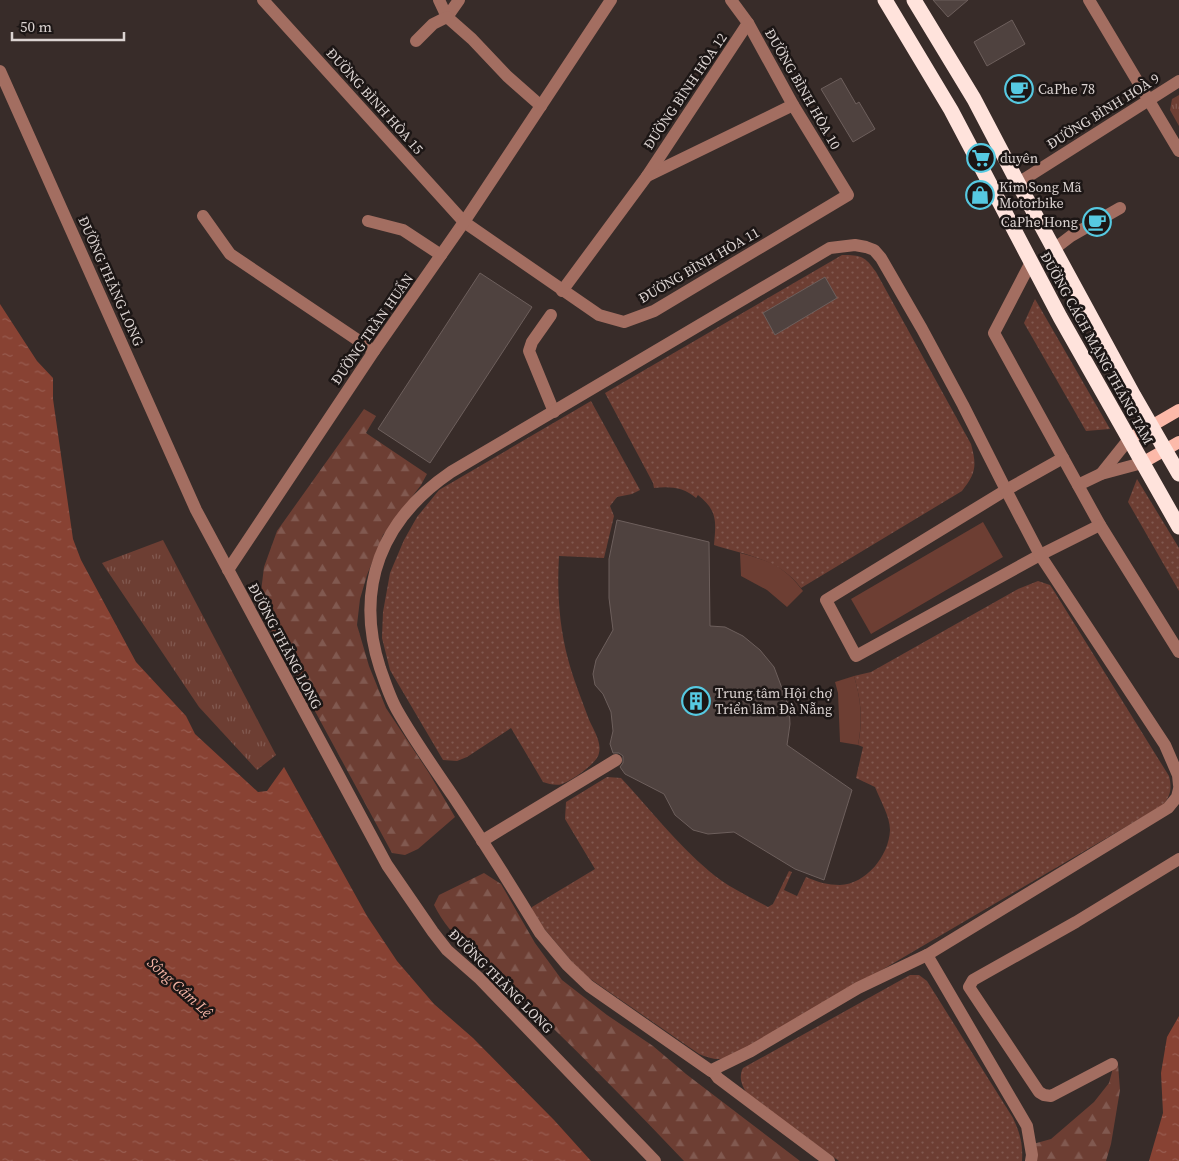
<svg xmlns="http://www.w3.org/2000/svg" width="1179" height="1161" font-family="'Source Serif 4',serif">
<defs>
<pattern id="grass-dots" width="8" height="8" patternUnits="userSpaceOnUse" patternTransform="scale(1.25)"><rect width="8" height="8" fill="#6d3e33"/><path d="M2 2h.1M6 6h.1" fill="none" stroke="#815950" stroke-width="1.8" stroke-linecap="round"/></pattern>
<pattern id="forest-firs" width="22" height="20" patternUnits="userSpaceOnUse" patternTransform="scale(1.25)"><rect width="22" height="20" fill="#6d3e33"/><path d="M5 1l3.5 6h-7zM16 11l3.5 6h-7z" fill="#815950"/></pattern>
<pattern id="park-tufts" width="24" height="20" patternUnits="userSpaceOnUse" patternTransform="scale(1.25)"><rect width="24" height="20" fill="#6d3e33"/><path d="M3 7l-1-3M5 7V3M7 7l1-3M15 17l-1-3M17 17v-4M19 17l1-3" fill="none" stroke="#815950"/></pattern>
<pattern id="water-ripples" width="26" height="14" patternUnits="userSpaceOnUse" patternTransform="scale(1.25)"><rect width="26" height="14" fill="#884233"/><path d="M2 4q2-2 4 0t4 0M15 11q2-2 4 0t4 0" fill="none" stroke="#985c50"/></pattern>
</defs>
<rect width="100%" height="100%" fill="#382c29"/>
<g fill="url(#grass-dots)">
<path d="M 842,255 C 861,255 865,256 876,272 L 971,444 C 977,466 976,473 962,491 L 801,588 C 780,559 745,555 714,545 C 716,522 718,511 698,495 L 696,498 C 684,487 669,486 654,488 L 653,483 L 605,393 Z"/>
<polygon points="1035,299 1110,429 1086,431 1024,323"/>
<path d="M 591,401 L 640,490 L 632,494 L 617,497 L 610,506 L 614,516 L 604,558 L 559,556 C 557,591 559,625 568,659 C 573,678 581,698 588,717 C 592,728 602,741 599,753 C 598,763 571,781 562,784 C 556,786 549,784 543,782 L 511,728 L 467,757 L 457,761 L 443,760 L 390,670 L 382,638 L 383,612 L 390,573 L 404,540 L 417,517 L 439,490 Z"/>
<polygon points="1137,479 1179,548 1179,591 1128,502"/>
<path d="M 1038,581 L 1050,585 L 1054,591 L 1169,776 C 1172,788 1171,795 1163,805 L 737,1055 C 720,1060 716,1061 699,1054 L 586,976 L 573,963 L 532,914 L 532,907 L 595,869 L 565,819 L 566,802 L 607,777 L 621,778 C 650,809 676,843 709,871 C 726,886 748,896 768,907 L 773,904 L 789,871 L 792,872 L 784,890 L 797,896 L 806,877 C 817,882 828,885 840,885 C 866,884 889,856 890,830 C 890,816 880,800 875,787 L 856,778 L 863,747 L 858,745 C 863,721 861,699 854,676 L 871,672 L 1018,589 Z"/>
<path d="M 910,975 L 919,975 L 927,981 L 1013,1118 C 1020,1133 1023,1144 1022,1161 L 839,1161 L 748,1095 C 742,1086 738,1078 743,1068 Z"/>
</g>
<g fill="url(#forest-firs)">
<polygon points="364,409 376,416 366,433 427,474 421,485 383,535 367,575 360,599 357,625 369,666 386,708 429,773 455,817 418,849 405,855 392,853 259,608 264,567 277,531"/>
<path d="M 484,873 L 501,884 L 535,943 L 562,980 L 607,1015 L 653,1046 L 686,1074 L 800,1161 L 684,1161 C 631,1105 576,1050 520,996 C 491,967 453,943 434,905 L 439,895 Z"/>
<polygon points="1118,1064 1120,1090 1111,1144 1106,1161 1029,1161 1033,1144 1051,1139 1094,1102 1109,1083 1113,1068"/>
</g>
<g fill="url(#park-tufts)">
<polygon points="1179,95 1179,126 1170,110 1172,99"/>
<polygon points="163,540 276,755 257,770 199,707 102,563"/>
</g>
<g fill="#6d3e33">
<polygon points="983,522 1003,557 871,634 851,599"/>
<path d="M 740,553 C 770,561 784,566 803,591 L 787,607 L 767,590 L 741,576 Z"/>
<path d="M 854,676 C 861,699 863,721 858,745 L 840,742 L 838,693 L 835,682 Z"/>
</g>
<g fill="url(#water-ripples)">
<polygon points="0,304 37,361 53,378 53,399 73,539 81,560 136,662 186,716 195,734 258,792 267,791 284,767 367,916 397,961 434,1004 473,1038 554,1120 591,1161 0,1161"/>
<polygon points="1179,1016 1179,1161 1149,1161 1163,1113 1161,1073 1167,1037"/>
</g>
<g fill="#4f423f" stroke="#6d5f5c">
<polygon points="933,0 968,0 948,17"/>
<polygon points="1012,20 1025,44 987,66 974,42"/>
<polygon points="841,78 856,104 859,102 875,129 853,142 821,89"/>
<polygon points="480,273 532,307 430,463 378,429"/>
<polygon points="825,277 837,298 775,335 763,313"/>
<polygon points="617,520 709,542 710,626 725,627 743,636 760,650 774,667 789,707 790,724 787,745 852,790 824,880 795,869 734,832 708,834 693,830 675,815 664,794 625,774 620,767 623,763 623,756 619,753 613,753 610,744 613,731 611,712 603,694 595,685 593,674 596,660 613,630 609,598 609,559"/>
</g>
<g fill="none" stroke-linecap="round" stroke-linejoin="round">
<g stroke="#a36e61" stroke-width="12">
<polyline points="263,0 464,222 599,315 624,322 654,311 848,195 793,105 748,23 731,0"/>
<polyline points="439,0 447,17 459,0"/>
<polyline points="1089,0 1179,151"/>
<polyline points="416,41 433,24 447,17 472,39 507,76 541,106"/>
<polyline points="0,71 196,510 387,865 433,932 447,950 480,979 655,1161"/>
<polyline points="647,176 793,105"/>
<polyline points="1018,183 1179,81"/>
<polyline points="203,216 230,254 374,351"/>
<polyline points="368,221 403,230 441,255"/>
<polyline points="1054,249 1071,236 1120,208"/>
<polyline points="1031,262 994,333 1100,525 1179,652"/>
<polyline points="562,291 647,176 748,23"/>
<polyline points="551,315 532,342 529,351 554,412"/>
<polyline points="1063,458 1006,490 826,600 856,656 1040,555 1100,525"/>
<polyline points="1101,474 1129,439"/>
<polyline points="1078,485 1101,474 1142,463"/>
<polyline points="228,570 374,351 464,222 611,0"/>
<polyline points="482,841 616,760"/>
<polyline points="927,955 1027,1126 1032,1155 1031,1161"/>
<polyline points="1112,1064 1051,1096 1044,1095 1039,1092 969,987 973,980 1076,922 1179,859"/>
<path d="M 712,1070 L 711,1071 L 589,986 L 567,965 L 540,933 C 512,887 483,841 453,796 C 434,768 414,740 397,710 C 390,698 385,682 380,668 C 354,587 382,519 451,472 L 830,248 L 855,245 L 866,247 L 874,250 L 881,258 L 922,329 L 963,405 L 1006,490 L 1040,555 L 1165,745 L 1178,775 L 1179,785"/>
<polyline points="829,1161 718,1078 712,1070 751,1051 858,988 927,955 1168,808 1177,797 1179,789"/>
</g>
<g stroke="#fcb9a9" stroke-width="12">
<polyline points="1129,439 1179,410"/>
<polyline points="1142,463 1179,442"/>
</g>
<g stroke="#ffe3dc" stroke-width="15">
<polyline points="885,0 951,110 1060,317 1179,527"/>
<polyline points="914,0 974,99 1018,183 1134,396 1179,474"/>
</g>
</g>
<defs>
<symbol id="cafe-ring" viewBox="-11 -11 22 22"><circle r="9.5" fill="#1c1615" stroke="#56c9e1" stroke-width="1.5"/><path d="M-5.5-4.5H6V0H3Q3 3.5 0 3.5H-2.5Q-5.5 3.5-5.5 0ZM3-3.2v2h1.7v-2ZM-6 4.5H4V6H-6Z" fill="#56c9e1"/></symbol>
<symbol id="supermarket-ring" viewBox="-11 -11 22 22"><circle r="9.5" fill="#1c1615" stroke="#56c9e1" stroke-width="1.5"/><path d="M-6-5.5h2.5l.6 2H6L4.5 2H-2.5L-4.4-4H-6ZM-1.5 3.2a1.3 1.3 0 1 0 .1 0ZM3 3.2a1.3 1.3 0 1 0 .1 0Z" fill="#56c9e1"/></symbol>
<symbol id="shop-ring" viewBox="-11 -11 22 22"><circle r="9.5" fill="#1c1615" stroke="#56c9e1" stroke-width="1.5"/><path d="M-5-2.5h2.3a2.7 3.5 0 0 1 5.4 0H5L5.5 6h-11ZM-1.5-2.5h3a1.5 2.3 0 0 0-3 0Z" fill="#56c9e1"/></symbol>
<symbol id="building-ring" viewBox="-11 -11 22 22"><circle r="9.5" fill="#1c1615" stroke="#56c9e1" stroke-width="1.5"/><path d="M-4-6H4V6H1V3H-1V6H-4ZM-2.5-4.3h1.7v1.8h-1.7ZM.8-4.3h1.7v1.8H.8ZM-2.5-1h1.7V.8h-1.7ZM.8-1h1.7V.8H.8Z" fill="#56c9e1"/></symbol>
</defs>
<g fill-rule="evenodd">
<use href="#cafe-ring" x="1003" y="73" width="32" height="32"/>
<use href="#supermarket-ring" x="965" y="142" width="32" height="32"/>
<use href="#shop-ring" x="964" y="179" width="32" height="32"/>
<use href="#cafe-ring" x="1081" y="206" width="32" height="32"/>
<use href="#building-ring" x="680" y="685" width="32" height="32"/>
</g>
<g text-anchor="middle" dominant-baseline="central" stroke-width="5" stroke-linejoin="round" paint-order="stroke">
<g font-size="14" fill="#dcd4d2" stroke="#1c1615">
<text transform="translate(803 89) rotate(60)">ĐƯỜNG BÌNH HÒA 10</text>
<text transform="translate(685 91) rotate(-56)">ĐƯỜNG BÌNH HÒA 12</text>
<text transform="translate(375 101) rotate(48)">ĐƯỜNG BÌNH HÒA 15</text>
<text transform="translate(1103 111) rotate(-32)">ĐƯỜNG BÌNH HOÀ 9</text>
<text transform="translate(699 265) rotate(-30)">ĐƯỜNG BÌNH HÒA 11</text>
<text transform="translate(111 281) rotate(66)">ĐƯỜNG THĂNG LONG</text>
<text transform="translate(372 329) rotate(-55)">ĐƯỜNG TRẦN HUẤN</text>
<text transform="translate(1097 348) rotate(61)">ĐƯỜNG CÁCH MẠNG THÁNG TÁM</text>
<text transform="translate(285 646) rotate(62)">ĐƯỜNG THĂNG LONG</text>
<text transform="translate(501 981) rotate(45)">ĐƯỜNG THĂNG LONG</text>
</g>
<g font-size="14" fill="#dcd4d2" stroke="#1c1615" text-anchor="start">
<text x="1038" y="89">CaPhe 78</text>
<text x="1000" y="158">duyên</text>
<text x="999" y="187">Kim Song Mã<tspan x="999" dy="16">Motorbike</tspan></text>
<text x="1078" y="222" text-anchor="end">CaPhe Hong</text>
<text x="715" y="693">Trung tâm Hội chợ<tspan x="715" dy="16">Triển lãm Đà Nẵng</tspan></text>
</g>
<g font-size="15" font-style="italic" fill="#f3b3a4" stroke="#1c1615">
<text transform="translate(180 987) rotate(42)">Sông Cẩm Lệ</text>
</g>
</g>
<path d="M12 32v8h112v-8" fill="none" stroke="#dcd4d2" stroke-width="2.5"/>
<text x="20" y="32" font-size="15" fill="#dcd4d2" stroke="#1c1615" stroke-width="4" paint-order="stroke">50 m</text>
</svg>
